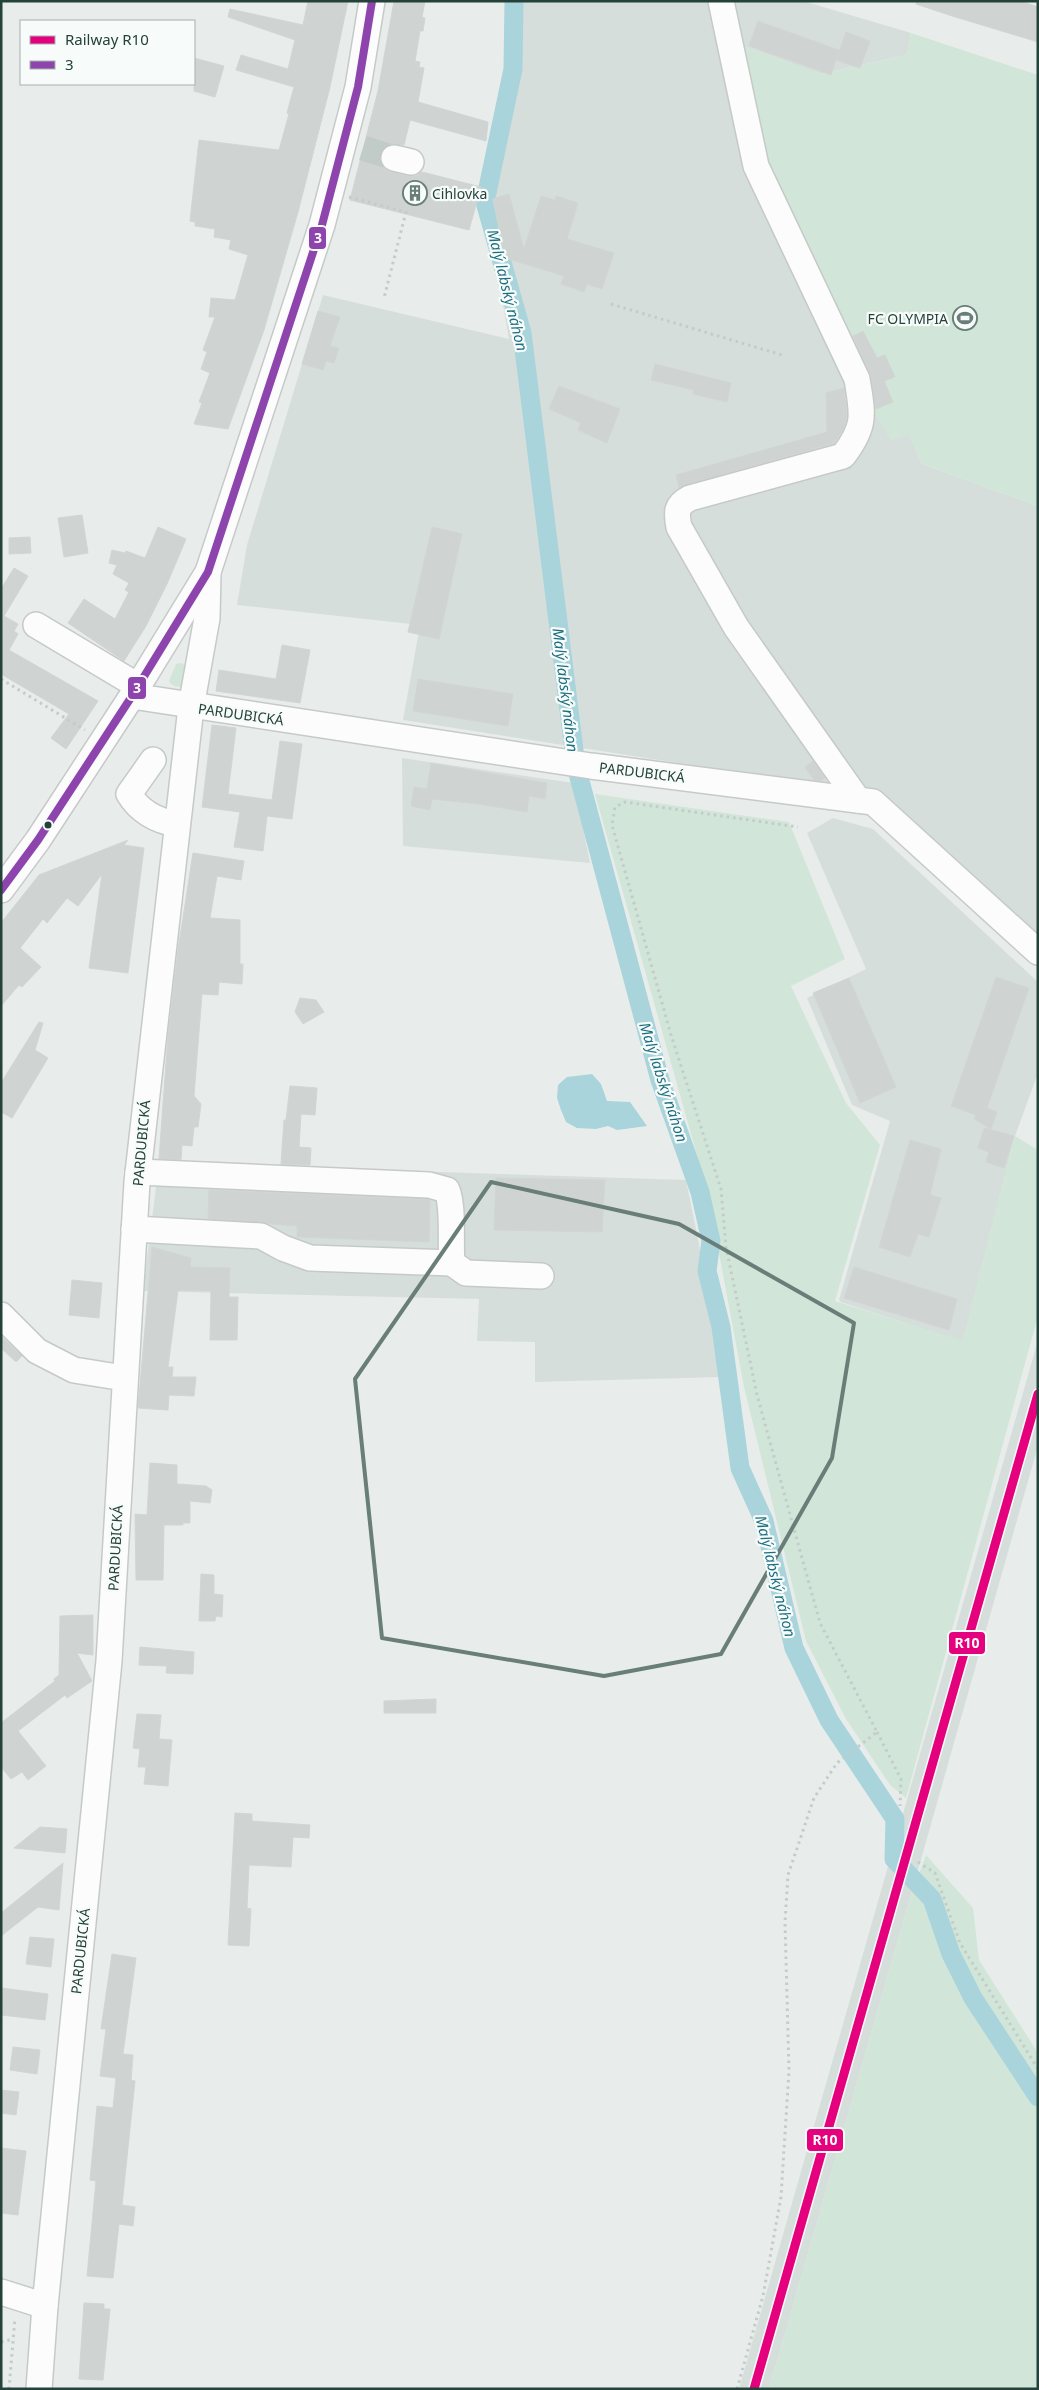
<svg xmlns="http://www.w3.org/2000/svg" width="1039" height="2390" font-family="'Noto Sans',sans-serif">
<rect width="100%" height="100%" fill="#e8edeb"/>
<g fill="#d6dedb">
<polygon points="517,1 803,1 911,33 907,55 821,74 745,47 922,464 1038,506 1038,936 883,795 403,720 420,625 237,605 247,545 323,295 509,339 485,202 500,138"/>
<polygon points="402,758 574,783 590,863 403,846"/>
<polygon points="833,818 873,829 1038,982 1038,1073 1015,1136 963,1342 841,1302 839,1300 890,1121 852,1105 807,998 866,969 807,833"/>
<polygon points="159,1163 686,1180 708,1289 722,1377 535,1382 535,1342 477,1341 479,1299 143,1291"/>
<polygon points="1038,1340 1038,1446 911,1895 769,2389 739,2389"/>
</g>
<g fill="#d1e6d8">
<polygon points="911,33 1038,75 1038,506 922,464 909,434 891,440 872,410 765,154 745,47 822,74 907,55"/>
<path d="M 181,663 L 187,666 L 182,687 C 177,687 171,686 169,681 L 176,664 Z"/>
<polygon points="595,794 789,822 845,959 791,986 846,1103 880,1145 835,1301 963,1341 1015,1136 1038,1150 1038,1316 906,1798 890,1785 846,1719 806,1641 744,1387 708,1194"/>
<polygon points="926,1855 973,1908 979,1960 1038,2053 1038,2389 769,2389 911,1895"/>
</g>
<polygon fill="#a9d4db" points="592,1074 601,1084 607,1101 630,1102 647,1126 617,1130 608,1126 596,1129 577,1128 566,1122 561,1110 557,1098 558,1085 567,1077"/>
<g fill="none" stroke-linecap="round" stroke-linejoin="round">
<polyline stroke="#a9d4db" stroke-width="19" points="514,1 513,69 485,202 522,333 576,766 660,1080 700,1192 711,1241 707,1271 721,1327 740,1468 764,1521 794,1648 829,1720 895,1819 894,1859 932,1899 951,1954 973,1998 1038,2097"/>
</g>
<g fill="#cfd4d2" stroke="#d1d6d4">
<polygon points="308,1 348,1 330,87 298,212 264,330 228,429 194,424 202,403 199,402 210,373 201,369 207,352 203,350 215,317 209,317 211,298 235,300 248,255 229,249 231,240 214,237 215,229 195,226 195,222 190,221 199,140 279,150 289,114 287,113 294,87 236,70 241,55 288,69 295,40 228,17 230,9 303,25"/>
<polygon points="394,1 425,1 422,17 425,18 423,31 420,31 415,61 420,62 419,67 424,68 418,102 488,122 486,141 410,120 404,145 390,144 384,148 380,154 380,163 385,169 391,172 408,176 416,176 422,172 481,187 469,230 350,200 378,91"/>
<polygon points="917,1 1020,1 1038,7 1038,42 952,16 916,4"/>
<polygon points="758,21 839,50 831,75 749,46"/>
<polygon points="846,32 870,41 860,68 836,60"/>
<polygon points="194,58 224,66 215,97 194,91"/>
<polygon points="509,194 524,249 541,196 555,200 556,196 578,203 567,239 614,253 602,289 587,284 584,292 561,284 564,276 505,258 493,199"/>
<polygon points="318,311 340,317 330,346 339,348 334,363 326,361 323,370 302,364"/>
<polygon points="863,331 877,358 885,355 895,377 884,381 893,402 876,409 871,376 853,336"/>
<polygon points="655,364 731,383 727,402 693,394 694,390 651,380"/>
<polygon points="559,386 620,409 607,443 578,430 581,423 549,409"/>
<polygon points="844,388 847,418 843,430 834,443 679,488 676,475 827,432 826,393"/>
<polygon points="82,515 88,553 64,557 58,518"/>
<polygon points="158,527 186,539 167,584 146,626 124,661 68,623 84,599 115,619 129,592 125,590 129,583 113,574 117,565 109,563 112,550 125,553 126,551 145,558"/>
<polygon points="432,527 462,534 439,639 408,632"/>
<polygon points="30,537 31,553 9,554 9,538"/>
<polygon points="14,568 28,576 4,616 18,624 14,631 18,634 9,650 98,701 66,749 51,738 69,714 1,674 1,589"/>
<polygon points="282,645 310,650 300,703 216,691 219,670 276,679"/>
<polygon points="418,679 513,694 508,726 413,711"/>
<polygon points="212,725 236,728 228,794 272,800 280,741 302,744 292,819 267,816 263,851 234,847 240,812 202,807"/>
<polygon points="813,761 825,778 821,781 814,780 805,767"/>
<polygon points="431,763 547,783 545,799 529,796 527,812 478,804 432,799 430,810 411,806 414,787 427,789"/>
<polygon points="128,840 124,845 144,848 128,973 89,968 102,874 78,906 67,898 47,923 43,919 20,948 41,967 22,987 19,985 1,1006 1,923 39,875"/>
<polygon points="193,853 244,861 241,880 217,876 210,918 240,920 240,964 243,964 242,984 219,982 218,995 202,994 194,1096 201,1104 198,1127 194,1127 192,1146 182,1145 181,1160 159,1159 168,1036 178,950"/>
<polygon points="996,977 1029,988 987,1108 997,1112 991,1129 974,1119 976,1115 951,1106"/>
<polygon points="849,978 896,1087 860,1103 813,993"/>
<polygon points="300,998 316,1000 324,1012 303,1024 295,1012"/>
<polygon points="39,1022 43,1023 35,1050 48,1058 12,1118 1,1112 1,1083"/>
<polygon points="290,1086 317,1088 315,1115 301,1114 299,1147 311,1148 310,1165 281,1164 284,1120 286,1120"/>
<polygon points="984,1128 1014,1136 1004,1168 986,1162 989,1152 978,1148"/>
<polygon points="910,1140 941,1149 930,1195 941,1198 929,1237 918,1234 910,1257 879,1247"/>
<polygon points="496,1178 605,1180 602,1232 494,1230"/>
<polygon points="209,1190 427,1199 430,1200 429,1242 297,1237 297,1226 208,1219"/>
<polygon points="152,1247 191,1258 190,1267 230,1268 229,1297 238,1297 237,1340 210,1340 211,1291 178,1290 168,1367 173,1367 172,1377 196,1377 194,1396 169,1395 168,1410 138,1408"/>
<polygon points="854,1267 957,1299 949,1330 844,1298"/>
<polygon points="72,1280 102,1283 99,1318 69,1315"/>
<polygon points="1,1336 22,1356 16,1362 1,1348"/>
<polygon points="150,1463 177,1465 177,1484 206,1486 212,1490 210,1503 190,1501 190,1523 183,1523 183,1525 164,1525 163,1580 136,1580 135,1514 147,1515"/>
<polygon points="201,1574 214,1575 214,1594 223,1595 222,1617 216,1616 215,1621 199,1621"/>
<polygon points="93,1615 93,1655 77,1653 92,1681 67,1698 65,1695 18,1731 46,1766 28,1780 22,1772 11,1779 1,1767 1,1723 55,1681 54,1679 59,1675 60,1616"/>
<polygon points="140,1647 194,1652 193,1674 166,1673 167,1666 139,1665"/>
<polygon points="436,1699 436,1713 384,1713 384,1701"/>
<polygon points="137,1714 161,1715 159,1739 172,1740 168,1786 144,1784 146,1767 138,1767 140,1749 133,1748"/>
<polygon points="235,1813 252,1814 252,1821 310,1825 309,1838 293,1837 291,1867 249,1865 247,1908 251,1909 249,1946 228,1945"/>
<polygon points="40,1827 67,1829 65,1853 14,1848"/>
<polygon points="63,1863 59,1910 38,1907 1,1936 1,1913"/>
<polygon points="30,1937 54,1939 51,1967 26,1964"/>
<polygon points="112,1954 136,1958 123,2054 133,2055 131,2080 135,2081 122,2205 135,2207 133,2226 119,2224 113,2278 87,2276 96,2181 90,2180 97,2106 113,2108 116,2078 100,2076 106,2029 101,2029"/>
<polygon points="1,1988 48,1994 45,2020 1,2015"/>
<polygon points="13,2047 40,2050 37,2074 10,2070"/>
<polygon points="1,2090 19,2092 16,2115 1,2113"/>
<polygon points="1,2148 26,2151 18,2215 1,2213"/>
<polygon points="84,2303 104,2304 104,2309 110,2309 103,2380 79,2379"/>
</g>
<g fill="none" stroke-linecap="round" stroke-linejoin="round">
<polyline stroke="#c1cbc8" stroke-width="25" stroke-dasharray="25 12" stroke-linecap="butt" points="363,148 394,158"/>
<defs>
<g id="minor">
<path d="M 721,1 L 756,166 L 857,379 C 863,415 866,426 843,456 L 690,498 C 676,505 676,512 679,527 L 736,627 L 858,800"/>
<polyline points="394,158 411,162"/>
<polyline points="36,625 138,686"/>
<polyline points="132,696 591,766 873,802 1038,952"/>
<path d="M 153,760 L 129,794 C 139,811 157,821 177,824"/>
<polyline points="1,890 38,840 132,696 208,572 322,225 358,87 372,1"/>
<path d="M 138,1172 L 429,1185 L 447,1190 C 454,1208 450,1242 452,1263 L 466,1273 L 541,1276"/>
<polyline points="134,1229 261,1236 283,1248 310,1258 452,1263"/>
<polyline points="1,1315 37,1351 74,1370 124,1378"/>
<polyline points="1,2292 45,2306"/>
<polyline points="39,2389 45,2306 109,1661 137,1182 191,707 207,618 208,572"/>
</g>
</defs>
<use href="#minor" stroke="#c5cac8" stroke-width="28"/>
<g stroke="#c3ccca" stroke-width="3" stroke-dasharray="2.5 4" stroke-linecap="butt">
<polyline points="349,197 406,212 384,298"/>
<polyline points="611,304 782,355"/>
<polyline points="1,679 85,730"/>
<polyline points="877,1732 901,1779 900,1806"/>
<polyline points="918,1862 935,1873 960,1943 1038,2069"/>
<polyline points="1,2342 13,2339"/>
<polyline points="9,2389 15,2318"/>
<polyline points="737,2389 763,2296 781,2197 789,2071 785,1922 788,1875 814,1798 837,1763 877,1732 820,1623 757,1395 726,1247 721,1189 671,1035 612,825 615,807 625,802 798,827"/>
</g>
<use href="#minor" stroke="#fcfcfc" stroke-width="25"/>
<defs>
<polyline id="bus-1" points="1,890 38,840 132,696 208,572 322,225 358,87 372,1"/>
</defs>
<use href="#bus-1" stroke="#f7fbf9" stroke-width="11"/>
<use href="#bus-1" stroke="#8e44ad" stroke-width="8"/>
<defs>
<polyline id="rail-1" points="754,2389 1038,1394"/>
</defs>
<use href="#rail-1" stroke="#f7fbf9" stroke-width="12"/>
<use href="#rail-1" stroke="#e5007d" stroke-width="9"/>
</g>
<path fill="none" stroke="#697e78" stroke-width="4" stroke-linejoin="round" d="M 491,1182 L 679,1224 L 854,1323 L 832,1458 L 721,1654 L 604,1676 L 382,1638 L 355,1379 Z"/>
<defs>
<symbol id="building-ring" viewBox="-11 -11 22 22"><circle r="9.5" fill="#f7fbf9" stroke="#697e78" stroke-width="1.5"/><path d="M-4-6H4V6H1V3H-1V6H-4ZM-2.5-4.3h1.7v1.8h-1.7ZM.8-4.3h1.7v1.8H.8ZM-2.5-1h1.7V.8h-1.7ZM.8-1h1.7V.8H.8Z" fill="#697e78"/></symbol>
<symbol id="stadium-ring" viewBox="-11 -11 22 22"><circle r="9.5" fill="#f7fbf9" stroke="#697e78" stroke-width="1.5"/><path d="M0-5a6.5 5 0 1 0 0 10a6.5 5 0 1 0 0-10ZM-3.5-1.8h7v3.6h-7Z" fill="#697e78"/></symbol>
</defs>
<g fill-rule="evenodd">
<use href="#building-ring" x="401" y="179" width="28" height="28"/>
<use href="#stadium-ring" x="951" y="304" width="28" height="28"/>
</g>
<circle fill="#24423a" stroke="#f7fbf9" stroke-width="2" cx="48" cy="825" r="4.5"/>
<g text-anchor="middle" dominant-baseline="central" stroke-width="4.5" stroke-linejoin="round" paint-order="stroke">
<g font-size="14" fill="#24423a" stroke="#f7fbf9" text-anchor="start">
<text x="432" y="193">Cihlovka</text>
<text x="948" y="318" text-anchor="end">FC OLYMPIA</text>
</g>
<g font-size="14" fill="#24423a" stroke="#f7fbf9">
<text transform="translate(241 714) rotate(8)">PARDUBICKÁ</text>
<text transform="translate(642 772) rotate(7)">PARDUBICKÁ</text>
<text transform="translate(141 1143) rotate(-85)">PARDUBICKÁ</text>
<text transform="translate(115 1548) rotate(-87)">PARDUBICKÁ</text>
<text transform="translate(80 1951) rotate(-84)">PARDUBICKÁ</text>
</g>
<g font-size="15" font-style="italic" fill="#1c6f80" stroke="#f7fbf9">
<text transform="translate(508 290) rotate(76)">Malý labský náhon</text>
<text transform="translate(566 690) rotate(83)">Malý labský náhon</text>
<text transform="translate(664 1082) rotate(72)">Malý labský náhon</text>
<text transform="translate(776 1576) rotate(76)">Malý labský náhon</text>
</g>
</g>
<g stroke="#f7fbf9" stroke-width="2">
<rect x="308" y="226" width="19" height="24" rx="5" fill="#8e44ad"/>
<rect x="127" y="676" width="20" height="24" rx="5" fill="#8e44ad"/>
<rect x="948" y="1631" width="38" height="24" rx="5" fill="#e5007d"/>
<rect x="806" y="2128" width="38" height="24" rx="5" fill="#e5007d"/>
</g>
<g font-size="14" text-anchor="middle" font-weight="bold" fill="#fff">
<text x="318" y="243">3</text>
<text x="137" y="693">3</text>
<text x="967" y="1648">R10</text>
<text x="825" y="2145">R10</text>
</g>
<rect width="1039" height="2390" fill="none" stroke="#24423a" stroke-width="5"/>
<rect x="20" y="20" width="175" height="65" fill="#f7fbf9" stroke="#a3b1ad"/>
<rect x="30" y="36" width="25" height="8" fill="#e5007d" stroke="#a3b1ad"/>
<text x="65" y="45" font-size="15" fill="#24423a">Railway R10</text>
<rect x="30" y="61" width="25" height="8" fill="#8e44ad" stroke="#a3b1ad"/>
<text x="65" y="70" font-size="15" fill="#24423a">3</text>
</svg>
